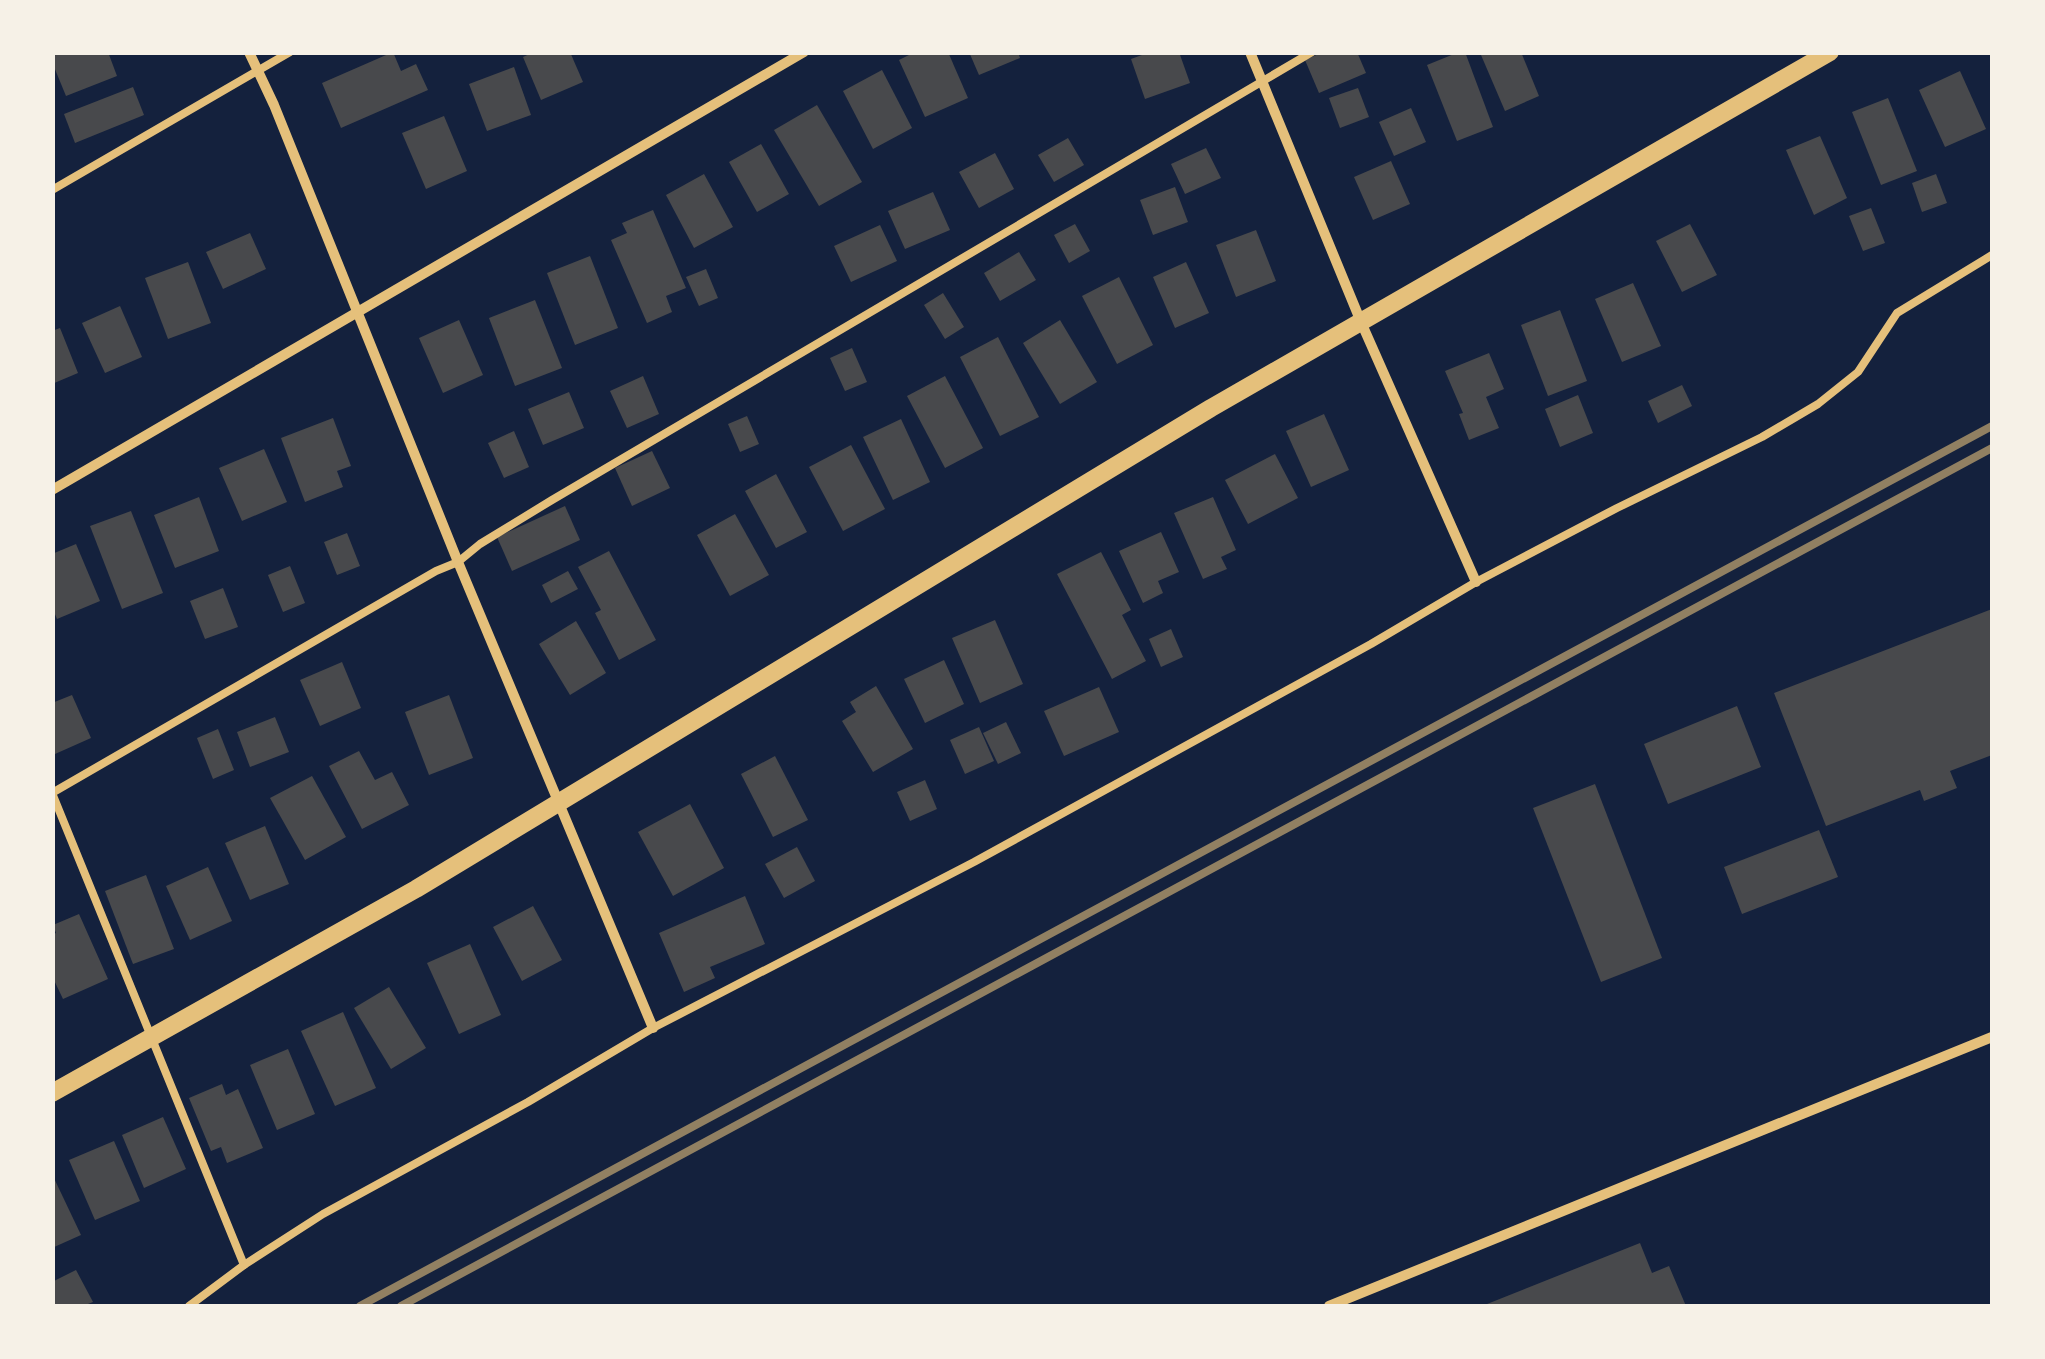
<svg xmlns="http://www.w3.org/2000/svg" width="2045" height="1359" font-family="Overpass,sans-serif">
<rect width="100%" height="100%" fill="#14213d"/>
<g fill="#48494c">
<polygon points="52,52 108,52 117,76 66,96 52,62"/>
<polygon points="393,52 401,71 416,64 428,90 341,128 322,83"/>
<polygon points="534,52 570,52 583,82 541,100 523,57"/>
<polygon points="915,52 948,52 968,98 925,117 899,60"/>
<polygon points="969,52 1018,52 1020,58 979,75"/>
<polygon points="1150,52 1179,52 1190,83 1145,99 1131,59"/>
<polygon points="1323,52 1357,52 1366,73 1319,93 1305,60"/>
<polygon points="1459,52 1465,52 1493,127 1457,141 1427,65"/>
<polygon points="1486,52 1521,52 1539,96 1505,111 1481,55"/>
<polygon points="514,67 531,115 487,131 469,84"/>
<polygon points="882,70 912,128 873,149 843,91"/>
<polygon points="1960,71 1986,129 1945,147 1919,90"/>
<polygon points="133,87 144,115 75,143 64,114"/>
<polygon points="1358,88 1369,117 1340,128 1329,98"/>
<polygon points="1888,98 1917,171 1881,185 1852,112"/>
<polygon points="817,105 862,182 819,206 774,130"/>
<polygon points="1411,108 1426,142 1394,156 1379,122"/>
<polygon points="444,116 467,171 426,189 402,133"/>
<polygon points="1820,136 1847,198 1814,215 1786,150"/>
<polygon points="1068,138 1084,165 1054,182 1038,155"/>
<polygon points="761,144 789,194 757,212 729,162"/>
<polygon points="1206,148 1221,178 1185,194 1171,164"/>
<polygon points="995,153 1014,189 979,208 959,172"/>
<polygon points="1391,161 1410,204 1373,220 1354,177"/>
<polygon points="704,174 733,227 694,248 666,195"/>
<polygon points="1936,174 1947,203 1922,212 1912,183"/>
<polygon points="1175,187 1188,222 1153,235 1140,200"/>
<polygon points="933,192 950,230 905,249 888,211"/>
<polygon points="1871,208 1885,243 1863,251 1849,216"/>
<polygon points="653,210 686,288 666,296 672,312 647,323 611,240 627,233 622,223"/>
<polygon points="1075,224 1090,251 1069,263 1054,235"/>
<polygon points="1690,224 1717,275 1682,292 1656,241"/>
<polygon points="880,225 897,261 851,282 834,246"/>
<polygon points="1256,230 1276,281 1236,297 1216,245"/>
<polygon points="250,233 266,269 223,289 206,252"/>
<polygon points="1019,252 1036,280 1000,301 984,273"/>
<polygon points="590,256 618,328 575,345 547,273"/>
<polygon points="188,262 211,323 168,339 145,278"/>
<polygon points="1186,262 1209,313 1175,328 1153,277"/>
<polygon points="706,269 718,298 699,306 686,277"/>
<polygon points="1119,277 1153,345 1117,364 1082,296"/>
<polygon points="1633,283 1661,346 1622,362 1595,299"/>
<polygon points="943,293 964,327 945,339 924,305"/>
<polygon points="535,300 562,368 515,386 489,318"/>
<polygon points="120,306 142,357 105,373 82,323"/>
<polygon points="1560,310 1587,381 1548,396 1521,325"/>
<polygon points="459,320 483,375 443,393 419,338"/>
<polygon points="1060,320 1097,382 1060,404 1023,343"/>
<polygon points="60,328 78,373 52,384 52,331"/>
<polygon points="998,337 1039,417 1000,436 960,357"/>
<polygon points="852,348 867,382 845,391 830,358"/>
<polygon points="1489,353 1504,389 1486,397 1499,428 1469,440 1459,414 1463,413 1445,371"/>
<polygon points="643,376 659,414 627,428 610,391"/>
<polygon points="945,376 983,448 945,468 907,396"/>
<polygon points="1682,385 1692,406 1658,423 1648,401"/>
<polygon points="569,392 584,428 543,445 528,409"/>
<polygon points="1578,395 1593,433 1560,447 1545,409"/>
<polygon points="1324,414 1349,470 1311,487 1286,431"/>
<polygon points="747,416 759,444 740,452 728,424"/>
<polygon points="333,418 351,466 337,471 343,487 305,502 281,438"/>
<polygon points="901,419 930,482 893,500 863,437"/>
<polygon points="514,431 529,467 504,478 488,443"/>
<polygon points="851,445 885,509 843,531 809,467"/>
<polygon points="264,449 287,502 242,521 219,468"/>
<polygon points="652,451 670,488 632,506 615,468"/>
<polygon points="1275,454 1298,498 1248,524 1225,480"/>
<polygon points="776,474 807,532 776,548 745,491"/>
<polygon points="199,497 219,551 175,568 154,515"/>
<polygon points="1213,497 1236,550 1221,557 1227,569 1203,579 1174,513"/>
<polygon points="565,506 580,540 512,571 497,537"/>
<polygon points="131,511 163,593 122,609 90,526"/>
<polygon points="735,514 769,575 730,596 697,535"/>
<polygon points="1161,532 1179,572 1158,581 1163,593 1143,603 1119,551"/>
<polygon points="347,533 360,566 337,575 324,542"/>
<polygon points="76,544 100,601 57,619 52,607 52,554"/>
<polygon points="609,551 656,640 619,660 595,613 601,610 578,567"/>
<polygon points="1101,552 1131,610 1122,615 1146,661 1112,679 1057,574"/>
<polygon points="290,566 305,603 283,612 268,575"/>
<polygon points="568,571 578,589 551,603 542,585"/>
<polygon points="223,588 238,627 205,639 190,601"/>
<polygon points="1992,609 1992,755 1950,771 1957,788 1924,801 1920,790 1826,826 1774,693"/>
<polygon points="995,620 1023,684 980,703 952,638"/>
<polygon points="576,621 606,673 570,695 539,644"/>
<polygon points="1171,629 1183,657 1161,667 1149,639"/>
<polygon points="944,660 964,704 925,723 904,679"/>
<polygon points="342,662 361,708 320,726 300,680"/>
<polygon points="876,686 913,749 873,772 842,721 856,712 850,702"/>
<polygon points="1099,687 1119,732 1064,756 1044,711"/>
<polygon points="72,695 91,738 55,754 52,703"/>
<polygon points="449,695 473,758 429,775 405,712"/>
<polygon points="1737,706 1761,767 1668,804 1644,744"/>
<polygon points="275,717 289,752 250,767 237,732"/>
<polygon points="1006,722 1021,753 998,764 983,733"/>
<polygon points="979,727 994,761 965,774 950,740"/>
<polygon points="218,729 234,770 213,779 197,738"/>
<polygon points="359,751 375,780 392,772 409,805 362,829 329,766"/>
<polygon points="775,756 808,820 773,837 741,774"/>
<polygon points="312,776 346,837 305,860 270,798"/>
<polygon points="925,780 937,809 910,821 897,792"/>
<polygon points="1595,784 1662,958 1601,982 1533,808"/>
<polygon points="690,804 724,868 673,896 638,832"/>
<polygon points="265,826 289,884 250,900 225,843"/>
<polygon points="1819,830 1838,877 1742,914 1724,867"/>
<polygon points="797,847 815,881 784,898 765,864"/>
<polygon points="208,867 232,921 190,940 166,886"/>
<polygon points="146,875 174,949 133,964 105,891"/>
<polygon points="745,896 765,944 710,967 715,978 684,992 659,933"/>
<polygon points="533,906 562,960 522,981 493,927"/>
<polygon points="79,914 108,979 63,999 52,976 52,935 56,933 53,925"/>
<polygon points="470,944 501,1015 459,1034 427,963"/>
<polygon points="389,987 426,1048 391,1069 354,1008"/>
<polygon points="343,1012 376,1088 335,1106 301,1031"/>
<polygon points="288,1049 315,1114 277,1130 250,1065"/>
<polygon points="222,1084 226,1095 238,1089 263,1148 227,1163 221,1147 211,1151 189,1098"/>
<polygon points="163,1117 186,1169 144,1188 122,1135"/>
<polygon points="114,1141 140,1201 95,1220 69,1160"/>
<polygon points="52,1174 81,1235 52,1248"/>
<polygon points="1640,1243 1652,1273 1669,1266 1686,1306 1482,1306"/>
<polygon points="76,1270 93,1302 83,1306 52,1306 52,1282"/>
</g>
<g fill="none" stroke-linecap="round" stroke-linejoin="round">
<g stroke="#e5c07b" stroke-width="8">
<polyline points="52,190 290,52"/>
<polyline points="52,793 436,571 458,562 480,544 552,500 1312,52"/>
<polyline points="52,793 244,1265"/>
<polyline points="189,1306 244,1265 323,1214 528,1102 653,1028 974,862 1371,644 1476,582 1617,508 1762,437 1818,404 1858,372 1897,313 1992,255"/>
</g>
<g stroke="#e5c07b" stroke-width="10">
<polyline points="249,52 274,105 458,562 653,1028"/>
<polyline points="1250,52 1361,322 1476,582"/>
<polyline points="52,490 804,52"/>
<polyline points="1329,1306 1992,1037"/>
</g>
<polyline stroke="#e5c07b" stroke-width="18" points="52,1093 416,889 1211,408 1830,52"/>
<g stroke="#918062" stroke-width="8">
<polyline points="360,1306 1992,426"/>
<polyline points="401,1306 1992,448"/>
</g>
</g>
<rect width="2045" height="1359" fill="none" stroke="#f6f1e7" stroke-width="110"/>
</svg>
